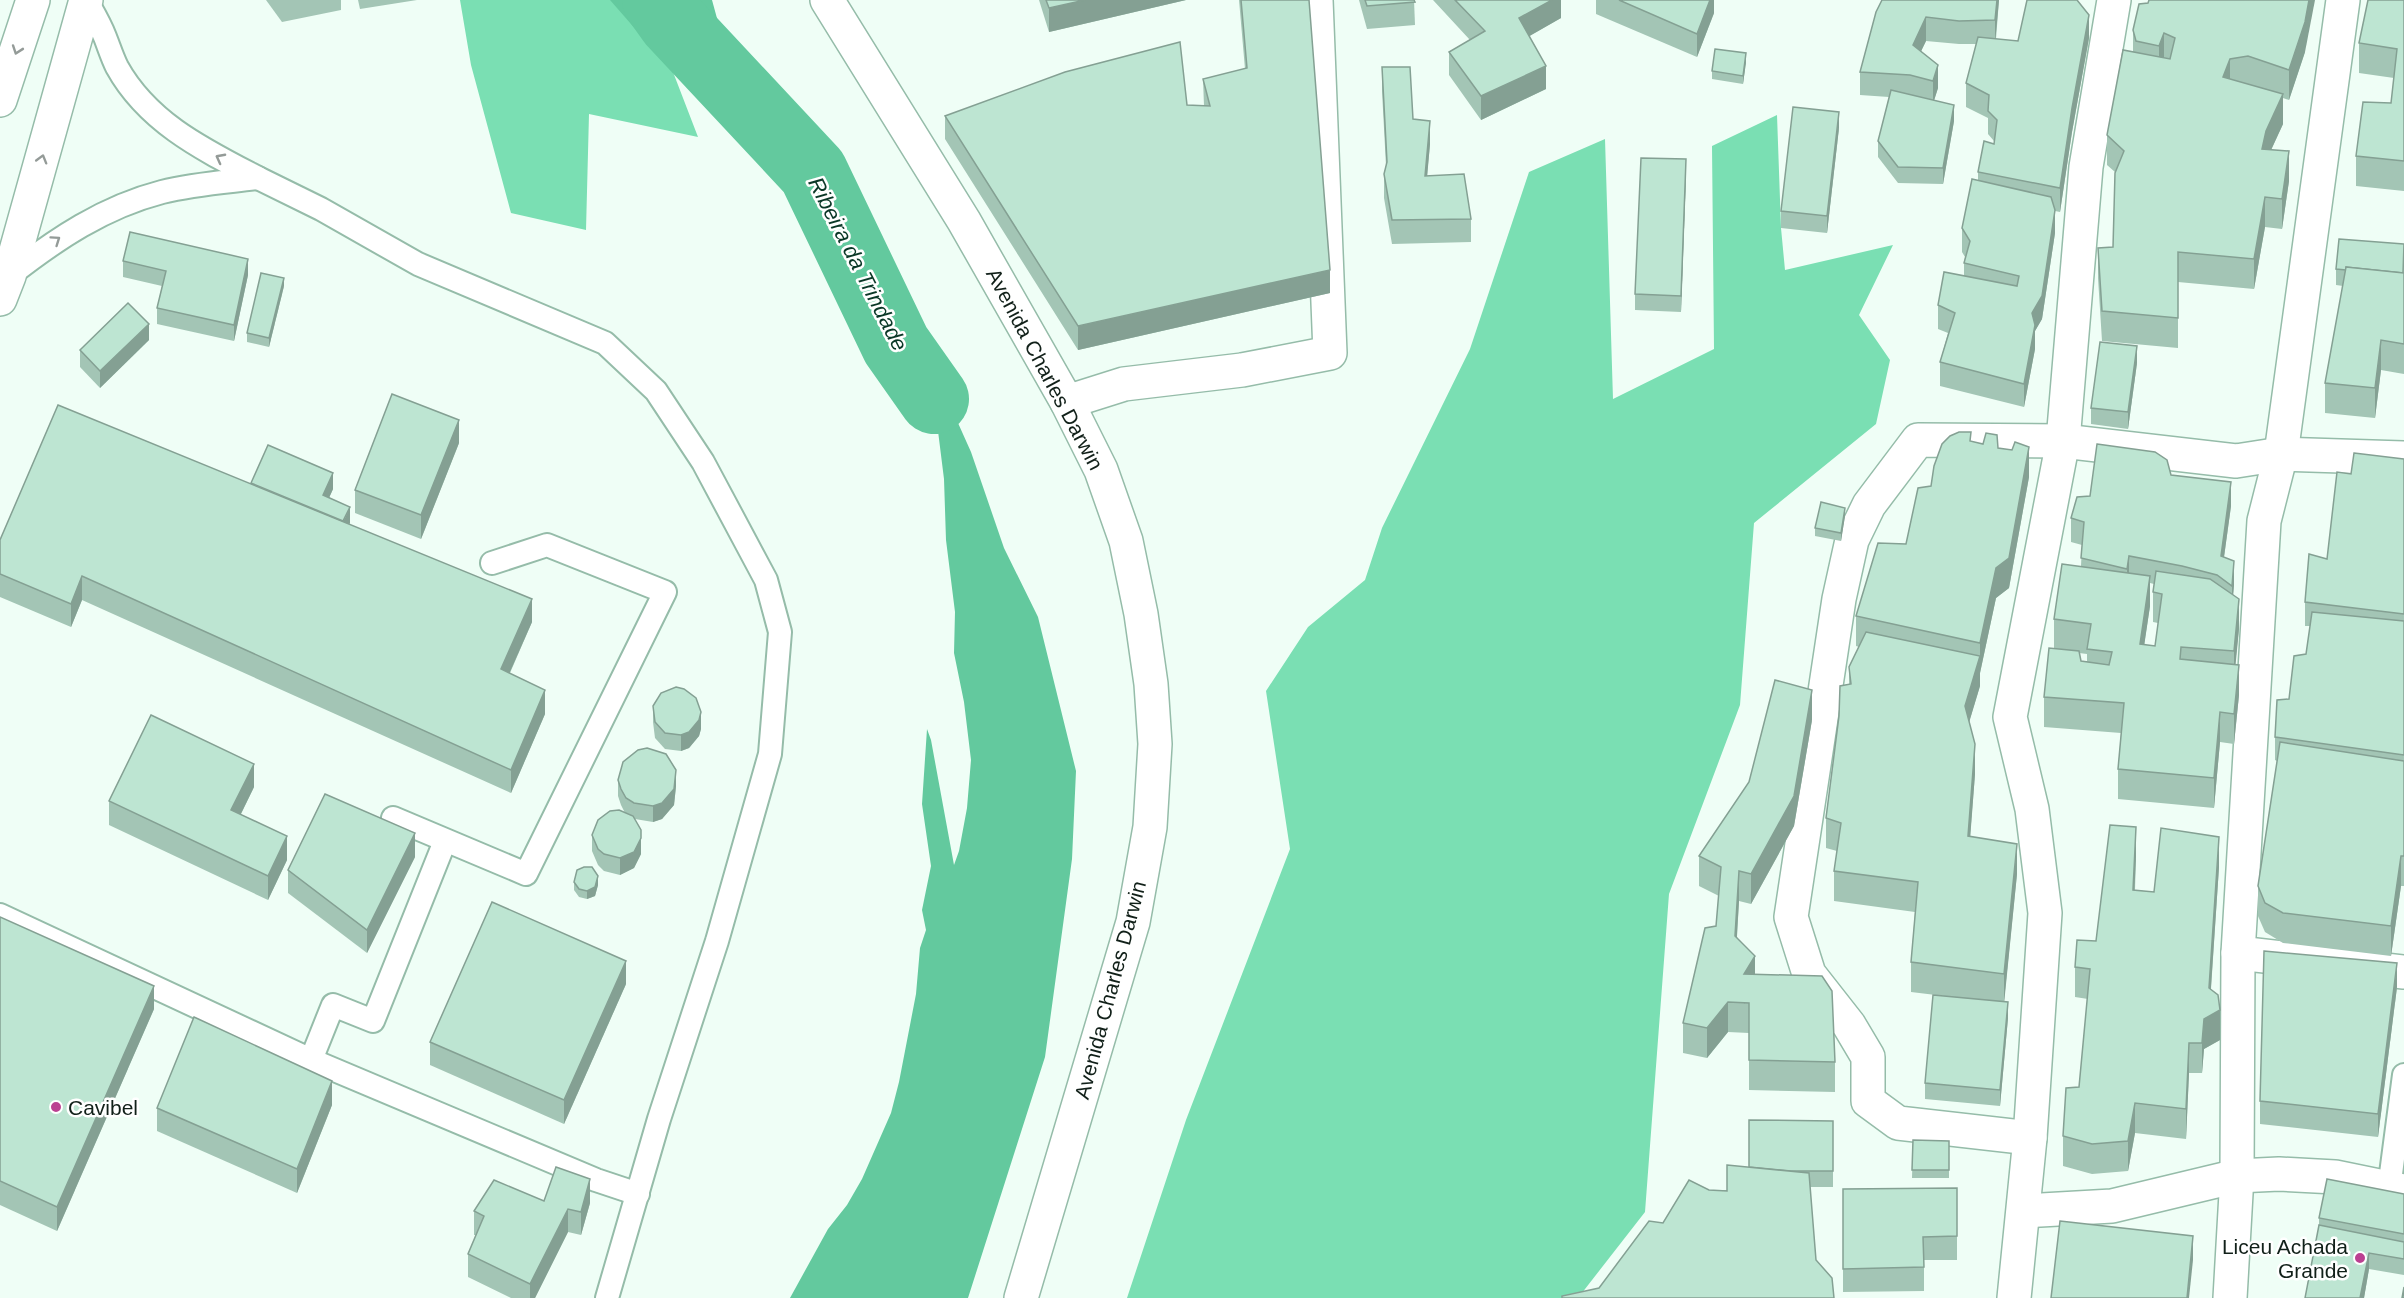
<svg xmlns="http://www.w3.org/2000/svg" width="2404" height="1298" font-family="Helvetica,sans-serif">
<rect width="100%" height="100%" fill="#effef6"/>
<g fill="#7adfb3">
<polygon points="460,0 616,0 673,72 698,137 589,114 586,230 511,213 471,65"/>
<polygon points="1777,115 1781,228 1785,270 1893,245 1859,315 1890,360 1876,424 1754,523 1740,705 1669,894 1645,1212 1578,1298 1127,1298 1186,1120 1290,849 1266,691 1308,627 1365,580 1382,528 1470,349 1529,172 1605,139 1613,399 1714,349 1712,146"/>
</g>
<g fill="#63c99e">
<polygon points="610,0 712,0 721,33 695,88 673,72"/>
<polygon points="934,399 943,401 954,414 971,452 1004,548 1038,617 1076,771 1072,859 1045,1057 968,1298 790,1298 828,1229 847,1205 862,1179 891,1113 899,1082 916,994 920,948 926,930 922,910 931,866 922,804 927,729 931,740 954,865 959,851 967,808 971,760 964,702 954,653 955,612 946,540 944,479"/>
</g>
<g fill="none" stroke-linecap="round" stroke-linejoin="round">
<polyline stroke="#63c99e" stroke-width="70" points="657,0 672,21 813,172 896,345 934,399"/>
<defs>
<g id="service">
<polyline points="258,178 321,209 418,264 605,343 656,391 703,462 766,580 780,632 770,754 717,941 659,1119 607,1298"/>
<path d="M 9,276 C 56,239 104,207 162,192 C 194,184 226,182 258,178 C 204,150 148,123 117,67 C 112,57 109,47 105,37 C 100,24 93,12 86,0"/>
<polyline points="393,818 526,874 665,592 547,545 492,563"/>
<polyline points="0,915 311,1060 596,1180 638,1194"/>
<polyline points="311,1060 333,1005 373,1021 445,841"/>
<polyline points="2389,1189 2404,1075"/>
</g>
<g id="minor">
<polyline points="1067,402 1124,384 1242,370 1330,353 1316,0"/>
<polyline points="2238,953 2404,972"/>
<polyline points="2030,1138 1898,1123 1868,1101 1868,1057 1849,1025 1809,974 1791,917 1839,599 1852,540 1869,505 1918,440 2063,441 2236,461 2281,454 2404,458"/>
<polyline points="2024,1211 2112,1206 2237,1176 2279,1174 2335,1177 2404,1191"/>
<polyline points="2014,1298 2030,1138 2045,913 2032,809 2010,717 2063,441 2086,167 2114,0"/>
<polyline points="2230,1298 2237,1176 2238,953 2264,521 2281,454 2343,0"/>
</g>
<polyline id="secondary" points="827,0 964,221 1067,402 1101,470 1126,541 1141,614 1151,684 1155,744 1150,827 1133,922 1021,1298"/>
<g id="primary">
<polyline points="0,100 33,0"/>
<polyline points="0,299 9,276 86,0"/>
</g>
</defs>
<use href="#service" stroke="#95bca9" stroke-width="26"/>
<use href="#minor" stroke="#95bca9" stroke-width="36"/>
<use href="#secondary" stroke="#95bca9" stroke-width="36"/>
<use href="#primary" stroke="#95bca9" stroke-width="36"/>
<use href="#service" stroke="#fff" stroke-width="22"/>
<use href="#minor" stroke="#fff" stroke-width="33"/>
<use href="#secondary" stroke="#fff" stroke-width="33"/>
<use href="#primary" stroke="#fff" stroke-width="33"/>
</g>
<g fill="#a3c5b5" fill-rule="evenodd">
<polygon points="266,0 341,0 341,10 282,22"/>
<polygon points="358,0 417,0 360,9"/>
<polygon points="1039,0 1186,0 1049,32"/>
<polygon points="1239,0 1309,0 1330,293 1078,350 945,139 945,116 1187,105 1204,106 1203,79 1245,69"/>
<polygon points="1359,0 1414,0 1415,25 1367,29"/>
<polygon points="1433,0 1561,0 1561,18 1529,36 1546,89 1481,120 1449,75 1449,52 1470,40"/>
<polygon points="1596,0 1714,0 1714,13 1697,57 1596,14"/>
<polygon points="1999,0 1996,39 2018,41 2089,38 2072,132 2060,212 2055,211 2055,233 2042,319 2035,331 2035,349 2024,407 1940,386 1940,362 1948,333 1938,329 1938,305 1964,276 1964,263 1965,257 1962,252 1962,228 1978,180 1978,172 1994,144 1994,141 1988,134 1988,118 1966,107 1966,83 1976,44 1959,44 1926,41 1921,51 1938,88 1934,100 1954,121 1943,184 1898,183 1878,157 1878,141 1889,97 1860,95 1860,72 1876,12"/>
<polygon points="2404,0 2404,191 2356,186 2356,156 2391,103 2394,78 2359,73 2359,43"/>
<polygon points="2148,3 2305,52 2289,100 2283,98 2283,124 2271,150 2289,181 2282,229 2265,227 2254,289 2178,282 2178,348 2102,341 2098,278 2098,248 2113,247 2115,172 2107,165 2107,135 2133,52 2133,30"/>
<polygon points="1746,62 1743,84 1712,79 1712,71"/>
<polygon points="1382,67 1413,119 1430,144 1427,176 1471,219 1471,242 1392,244 1384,198 1384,174 1386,166 1382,91"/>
<polygon points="1839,128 1827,233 1781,228 1781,211"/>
<polygon points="1686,175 1681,312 1635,310 1635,294"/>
<polygon points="2404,244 2404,374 2381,370 2375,418 2325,413 2325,383 2343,286 2336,285 2336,269"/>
<polygon points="123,261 248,275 234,341 157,324 157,308 162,286 123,277"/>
<polygon points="284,286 269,347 247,342 247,333"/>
<polygon points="149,340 100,388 80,367 80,350"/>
<polygon points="2137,363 2128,429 2091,424 2091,408"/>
<polygon points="1971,441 1998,448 2029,477 2009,588 1996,598 1980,673 1980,686 1969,722 1975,774 1970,837 2017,874 2004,1001 2008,1018 2000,1106 1925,1099 1925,1083 1944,996 1911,992 1911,962 1915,912 1834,901 1834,871 1837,851 1826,848 1826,818 1849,684 1849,667 1859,647 1856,646 1856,616 1906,544 1931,486"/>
<polygon points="459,443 421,539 355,513 355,490"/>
<polygon points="2404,459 2404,886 2401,886 2391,956 2283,943 2265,932 2258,916 2258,886 2277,761 2275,760 2275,737 2306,654 2310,626 2305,626 2305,602 2327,559 2351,474"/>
<path d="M 2171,475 L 2231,506 L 2224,557 L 2234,585 L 2233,595 L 2239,629 L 2235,664 L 2239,695 L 2234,744 L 2220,742 L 2214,808 L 2118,799 L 2118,769 L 2121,733 L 2044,727 L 2044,697 L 2054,649 L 2054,619 L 2081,566 L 2082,545 L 2071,542 L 2071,518 L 2090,496 ZM 2150,583 L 2154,584 L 2153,592 L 2153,622 L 2158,623 L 2155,646 L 2144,645 L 2150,606 ZM 2079,653 L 2087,654 L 2087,662 L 2081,661 Z"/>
<polygon points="251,483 333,489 329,498 349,524 532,622 510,673 545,714 511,793 82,600 71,627 0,597 0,540"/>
<polygon points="1845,516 1841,541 1815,536 1815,528"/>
<polygon points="653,706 701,729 699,736 689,748 681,751 665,749 655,738 653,722"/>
<polygon points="1812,720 1794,826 1751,904 1739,901 1737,937 1755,974 1835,1062 1835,1092 1749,1090 1749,1033 1728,1032 1707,1058 1683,1053 1683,1023 1716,926 1719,896 1699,886 1699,856"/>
<polygon points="618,780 676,786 674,805 662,819 653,822 635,819 641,854 634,868 620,875 604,871 598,865 592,851 592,835 625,813 621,805 618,796"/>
<polygon points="254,787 241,814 287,860 268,900 109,825 109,801"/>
<polygon points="415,857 367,953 288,893 288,870"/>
<polygon points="2136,857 2135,890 2154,892 2219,867 2211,989 2220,1040 2204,1049 2202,1073 2189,1073 2186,1139 2135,1133 2128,1171 2092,1174 2063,1166 2063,1136 2079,1087 2088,999 2075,997 2075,967 2096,941"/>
<polygon points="574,882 598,885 595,896 587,899 579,897 574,890"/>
<polygon points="0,917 154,1009 57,1231 0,1205"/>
<polygon points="626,984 564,1124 430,1065 430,1042"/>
<polygon points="2397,987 2378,1137 2260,1124 2260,1101"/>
<polygon points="332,1105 297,1193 157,1131 157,1108"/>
<polygon points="1833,1121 1833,1187 1810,1187 1816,1260 1599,1288 1663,1223 1709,1190 1727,1190 1749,1167"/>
<polygon points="1913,1140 1949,1141 1949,1178 1912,1178"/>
<polygon points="1957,1188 1957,1260 1924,1260 1924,1291 1843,1292 1843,1189"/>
<polygon points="2404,1194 2404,1275 2369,1269 2364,1298 2305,1298 2319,1225 2319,1218"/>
<polygon points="544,1201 590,1203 581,1235 568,1232 535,1298 511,1298 468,1277 468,1254 476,1235 474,1235 474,1211"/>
</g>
<g fill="#84a093">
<polygon points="1085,0 1186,0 1049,32 1049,8"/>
<polygon points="1552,0 1561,0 1561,18 1519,42 1519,18"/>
<polygon points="1710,0 1714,0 1714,13 1697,57 1697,34"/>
<polygon points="1997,0 1999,0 1995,44 1995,20"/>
<polygon points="2309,0 2315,0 2305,52 2289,100 2289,70"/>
<polygon points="2089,15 2089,38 2072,132 2060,212 2060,188 2072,108"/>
<polygon points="1926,17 1926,41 1913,68 1913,45"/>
<polygon points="2164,33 2164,63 2159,76 2159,46"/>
<polygon points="1746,53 1746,62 1743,84 1743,76"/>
<polygon points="2230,59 2230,89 2223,77"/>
<polygon points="1938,65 1938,88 1933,104 1933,81"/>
<polygon points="1546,66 1546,89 1481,120 1481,96"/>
<polygon points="2283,94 2283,124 2266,161 2262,149 2266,131"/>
<polygon points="1954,105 1954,121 1943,184 1943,168"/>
<polygon points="1839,112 1839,128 1827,233 1827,216"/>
<polygon points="1430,121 1430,144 1425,200 1425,176"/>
<polygon points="2289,151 2289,181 2282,229 2282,199"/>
<polygon points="1686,159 1686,175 1681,312 1681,296"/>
<polygon points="2265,197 2265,227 2254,289 2254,259"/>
<polygon points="2055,210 2055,233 2042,319 2035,331 2035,349 2024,407 2024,384 2032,313"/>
<polygon points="248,259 248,275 234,341 234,325"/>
<polygon points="1330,270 1330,293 1078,350 1078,326"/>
<polygon points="284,278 284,286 269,347 269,338"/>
<polygon points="149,324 149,340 100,388 100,371"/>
<polygon points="2381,340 2381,370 2375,418 2375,388"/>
<polygon points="2137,346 2137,363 2128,429 2128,412"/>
<polygon points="459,420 459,443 421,539 421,515"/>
<polygon points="2029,447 2029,477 2009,588 1996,598 1980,673 1980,643 1996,568"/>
<polygon points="333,473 333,489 323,511 323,495"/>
<polygon points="2231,482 2231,506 2221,579 2221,556"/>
<polygon points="350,507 350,523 340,545 340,529"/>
<polygon points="1845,508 1845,516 1841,541 1841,533"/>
<polygon points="2129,556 2129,580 2127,592 2127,569"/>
<polygon points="2234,561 2234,585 2232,609 2232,586"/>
<polygon points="82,576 82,600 71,627 71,604"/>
<polygon points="2150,576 2150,606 2140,674 2140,644"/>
<polygon points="532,599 532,622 501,692 501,669"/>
<polygon points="2239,599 2239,629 2234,681 2234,651"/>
<polygon points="1980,656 1980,686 1965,736 1965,706"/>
<polygon points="2239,665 2239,695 2234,744 2234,714"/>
<polygon points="545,690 545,714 511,793 511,770"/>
<polygon points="1812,690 1812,720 1794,826 1751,904 1751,874"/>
<polygon points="701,712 701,729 699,736 689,748 681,751 681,735"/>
<polygon points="2220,712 2220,742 2214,808 2214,778"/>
<polygon points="1975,744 1975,774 1968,866 1968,836"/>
<polygon points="254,764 254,787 231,834 231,810"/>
<polygon points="676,770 676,786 674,805 662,819 653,822 653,806"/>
<polygon points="2136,827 2136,857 2133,919 2133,890"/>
<polygon points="415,833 415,857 367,953 367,930"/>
<polygon points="287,836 287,860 268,900 268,876"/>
<polygon points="2219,837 2219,867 2209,1016 2220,1010 2220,1040 2204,1049 2202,1073 2202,1043 2204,1019 2209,988"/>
<polygon points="641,838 641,854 634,868 620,875 620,858"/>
<polygon points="2017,844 2017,874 2004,1004 2004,974"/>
<polygon points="2401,856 2401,886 2391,956 2391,926"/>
<polygon points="1739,871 1739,901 1735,966 1735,936"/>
<polygon points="598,876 598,885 595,896 587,899 587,891"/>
<polygon points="1755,956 1755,986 1744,1004 1744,974"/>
<polygon points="626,961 626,984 564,1124 564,1100"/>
<polygon points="2397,963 2397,987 2378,1137 2378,1114"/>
<polygon points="154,986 154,1009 57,1231 57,1207"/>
<polygon points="1728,1002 1728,1032 1707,1058 1707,1028"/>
<polygon points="2008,1002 2008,1018 2000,1106 2000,1090"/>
<polygon points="2189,1043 2189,1073 2186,1139 2186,1109"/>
<polygon points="332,1081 332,1105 297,1193 297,1169"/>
<polygon points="2135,1103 2135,1133 2128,1171 2128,1141"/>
<polygon points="590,1179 590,1203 581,1235 581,1212"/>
<polygon points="568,1209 568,1232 535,1298 530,1298 530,1284"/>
<polygon points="2193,1236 2193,1260 2189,1298 2187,1298"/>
<polygon points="2369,1253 2369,1269 2364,1298 2360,1298"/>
</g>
<g fill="#bde5d2" stroke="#84a093" stroke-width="1.5">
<polygon points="1046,0 1085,0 1049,8"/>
<polygon points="1241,0 1309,0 1330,270 1078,326 945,116 1065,72 1180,42 1187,105 1210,106 1203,79 1247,68"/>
<polygon points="1365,0 1414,0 1415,2 1367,6"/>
<polygon points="1455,0 1552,0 1519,18 1546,66 1481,96 1449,52 1485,31"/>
<polygon points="1619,0 1710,0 1697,34"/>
<polygon points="1882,0 1997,0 1995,20 1959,21 1926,17 1913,45 1938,65 1933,81 1910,75 1860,72 1876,12"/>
<polygon points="2027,0 2077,0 2089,15 2072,108 2060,188 1978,172 1984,141 1994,144 1997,120 1988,111 1989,95 1966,83 1978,37 2018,41"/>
<polygon points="2149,0 2309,0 2305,22 2289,70 2248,56 2230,59 2223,77 2283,94 2266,131 2262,149 2289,151 2282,199 2265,197 2254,259 2178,252 2178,318 2102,311 2098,248 2113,247 2115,173 2124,151 2107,135 2123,50 2170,59 2175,38 2164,33 2159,46 2136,41 2133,30 2139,4 2148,3"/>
<polygon points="2368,0 2404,0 2404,161 2356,156 2363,102 2391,103 2397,49 2359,43"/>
<polygon points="1715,49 1746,53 1743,76 1712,71"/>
<polygon points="1382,67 1410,67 1413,119 1430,121 1425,176 1464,174 1471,219 1392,220 1384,174 1387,162"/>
<polygon points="1891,90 1954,105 1943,168 1898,167 1878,141"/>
<polygon points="1793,107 1839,112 1827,216 1781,211"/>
<polygon points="1641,158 1686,159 1681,296 1635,294"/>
<polygon points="1972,179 2051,197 2055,210 2042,296 2032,313 2035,325 2024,384 1940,362 1955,313 1938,305 1944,272 2017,286 2019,276 1964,263 1970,241 1962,228"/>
<polygon points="130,232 248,259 234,325 157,308 166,271 123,261"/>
<polygon points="2339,239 2404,244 2403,273 2346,267 2346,270 2336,269"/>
<polygon points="2346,267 2404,273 2404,344 2381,340 2375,388 2325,383"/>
<polygon points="261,273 284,278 269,338 247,333"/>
<polygon points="128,303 149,324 100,371 80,350"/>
<polygon points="2100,342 2137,346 2128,412 2091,408"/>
<polygon points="392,394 459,420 421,515 355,490"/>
<polygon points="58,405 532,599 501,669 545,690 511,770 82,576 71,604 0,574 0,540"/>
<polygon points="1959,432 1971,432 1970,441 1983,444 1986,433 1997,435 1998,448 2012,450 2015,442 2029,447 2009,558 1996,568 1980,643 1856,616 1878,543 1906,544 1918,488 1931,486 1934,466 1942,444 1950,436"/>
<polygon points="2097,444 2155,452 2167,460 2171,475 2231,482 2221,556 2234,561 2232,586 2217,575 2182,566 2129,556 2127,569 2081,558 2084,522 2071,518 2077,497 2090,496"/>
<polygon points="268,445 333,473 323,495 350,507 343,521 251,483"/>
<polygon points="2354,453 2404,459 2404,614 2305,602 2309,554 2327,559 2337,472 2351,474"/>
<polygon points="1821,502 1845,508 1841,533 1815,528"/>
<polygon points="2062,564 2150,576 2140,644 2155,646 2162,594 2153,592 2156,571 2210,579 2239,599 2234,651 2181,647 2180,659 2239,665 2234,714 2220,712 2214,778 2118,769 2124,703 2044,697 2049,648 2079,651 2081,661 2109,665 2112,652 2087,649 2091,624 2054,619"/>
<polygon points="2312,612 2404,621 2404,755 2275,737 2277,700 2289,699 2294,656 2306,654"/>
<polygon points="1866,632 1980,656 1965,706 1975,744 1968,836 2017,844 2004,974 1911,962 1918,882 1834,871 1841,823 1826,818 1839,716 1840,686 1851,684 1849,667"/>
<polygon points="1775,680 1812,690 1794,796 1751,874 1739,871 1735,936 1755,956 1744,974 1822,976 1832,991 1835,1062 1749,1060 1749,1003 1728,1002 1707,1028 1683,1023 1705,928 1716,926 1721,867 1699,856 1749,782"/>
<polygon points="676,687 684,689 696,698 701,712 699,720 689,732 681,735 665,733 655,722 653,706 661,693"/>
<polygon points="151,715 254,764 231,810 287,836 268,876 109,801"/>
<polygon points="2280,742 2404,761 2404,856 2401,856 2391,926 2283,913 2265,903 2258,886"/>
<polygon points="647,748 666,754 676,770 674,789 662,803 653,806 634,803 626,798 621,789 618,780 623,762 638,750"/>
<polygon points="325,794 415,833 367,930 288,870"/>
<polygon points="619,810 633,816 641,830 641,838 634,852 620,858 604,854 598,849 592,835 598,820 610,811"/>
<polygon points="2110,825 2136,827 2133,890 2154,892 2161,828 2219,837 2209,988 2218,995 2220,1010 2204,1019 2202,1043 2189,1043 2186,1109 2135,1103 2128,1141 2092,1144 2063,1136 2066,1088 2079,1087 2090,969 2075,967 2077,940 2096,941"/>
<polygon points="584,867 592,867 598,876 595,887 587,891 579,889 574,882 577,870"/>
<polygon points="492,902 626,961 564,1100 430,1042"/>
<polygon points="0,917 154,986 57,1207 0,1181"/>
<polygon points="2264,951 2397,963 2378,1114 2260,1101"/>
<polygon points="1933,995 2008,1002 2000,1090 1925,1083"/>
<polygon points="194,1017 332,1081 297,1169 157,1108"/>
<polygon points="1749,1120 1833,1121 1833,1171 1791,1171 1749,1167"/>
<polygon points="1913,1140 1949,1141 1949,1170 1912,1170"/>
<polygon points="1727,1165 1809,1173 1816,1260 1832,1278 1834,1298 1562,1298 1562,1296 1599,1288 1649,1221 1663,1223 1689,1180 1709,1190 1727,1191"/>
<polygon points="556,1167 590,1179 581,1212 568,1209 530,1284 468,1254 484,1216 474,1211 494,1180 544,1201"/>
<polygon points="2327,1179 2404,1194 2404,1234 2319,1218"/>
<polygon points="1957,1188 1957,1236 1923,1237 1924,1267 1843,1269 1843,1189"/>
<polygon points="2060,1221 2193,1236 2187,1298 2051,1298"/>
<polygon points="2319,1225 2404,1242 2404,1259 2369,1253 2360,1298 2305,1298"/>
<polygon points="2404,1287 2404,1298 2402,1298"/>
</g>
<defs><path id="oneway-chevron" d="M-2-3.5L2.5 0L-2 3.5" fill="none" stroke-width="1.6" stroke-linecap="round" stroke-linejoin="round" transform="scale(1.5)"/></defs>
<g stroke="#949b98">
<use href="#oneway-chevron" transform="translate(17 50) rotate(109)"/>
<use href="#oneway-chevron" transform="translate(220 158) rotate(-152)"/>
<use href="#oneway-chevron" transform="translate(42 159) rotate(-74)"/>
<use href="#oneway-chevron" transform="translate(56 240) rotate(-35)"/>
</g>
<g fill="#bb4091" stroke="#fff" stroke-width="2">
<circle cx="56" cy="1107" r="6"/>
<circle cx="2360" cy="1258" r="6"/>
</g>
<g text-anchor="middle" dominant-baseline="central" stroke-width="5" stroke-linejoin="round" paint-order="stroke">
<g font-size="21" fill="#112019" stroke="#fff">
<text transform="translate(1045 369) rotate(62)">Avenida Charles Darwin</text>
<text transform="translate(1110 990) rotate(-75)">Avenida Charles Darwin</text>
</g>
<g font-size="21" fill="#112019" stroke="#fff" text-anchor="start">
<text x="68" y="1107">Cavibel</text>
<text x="2348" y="1246" text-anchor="end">Liceu Achada<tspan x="2348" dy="24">Grande</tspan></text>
</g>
<g font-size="22" font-style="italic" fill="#0a3827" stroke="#fff">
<text transform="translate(858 264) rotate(63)">Ribeira da Trindade</text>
</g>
</g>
</svg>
